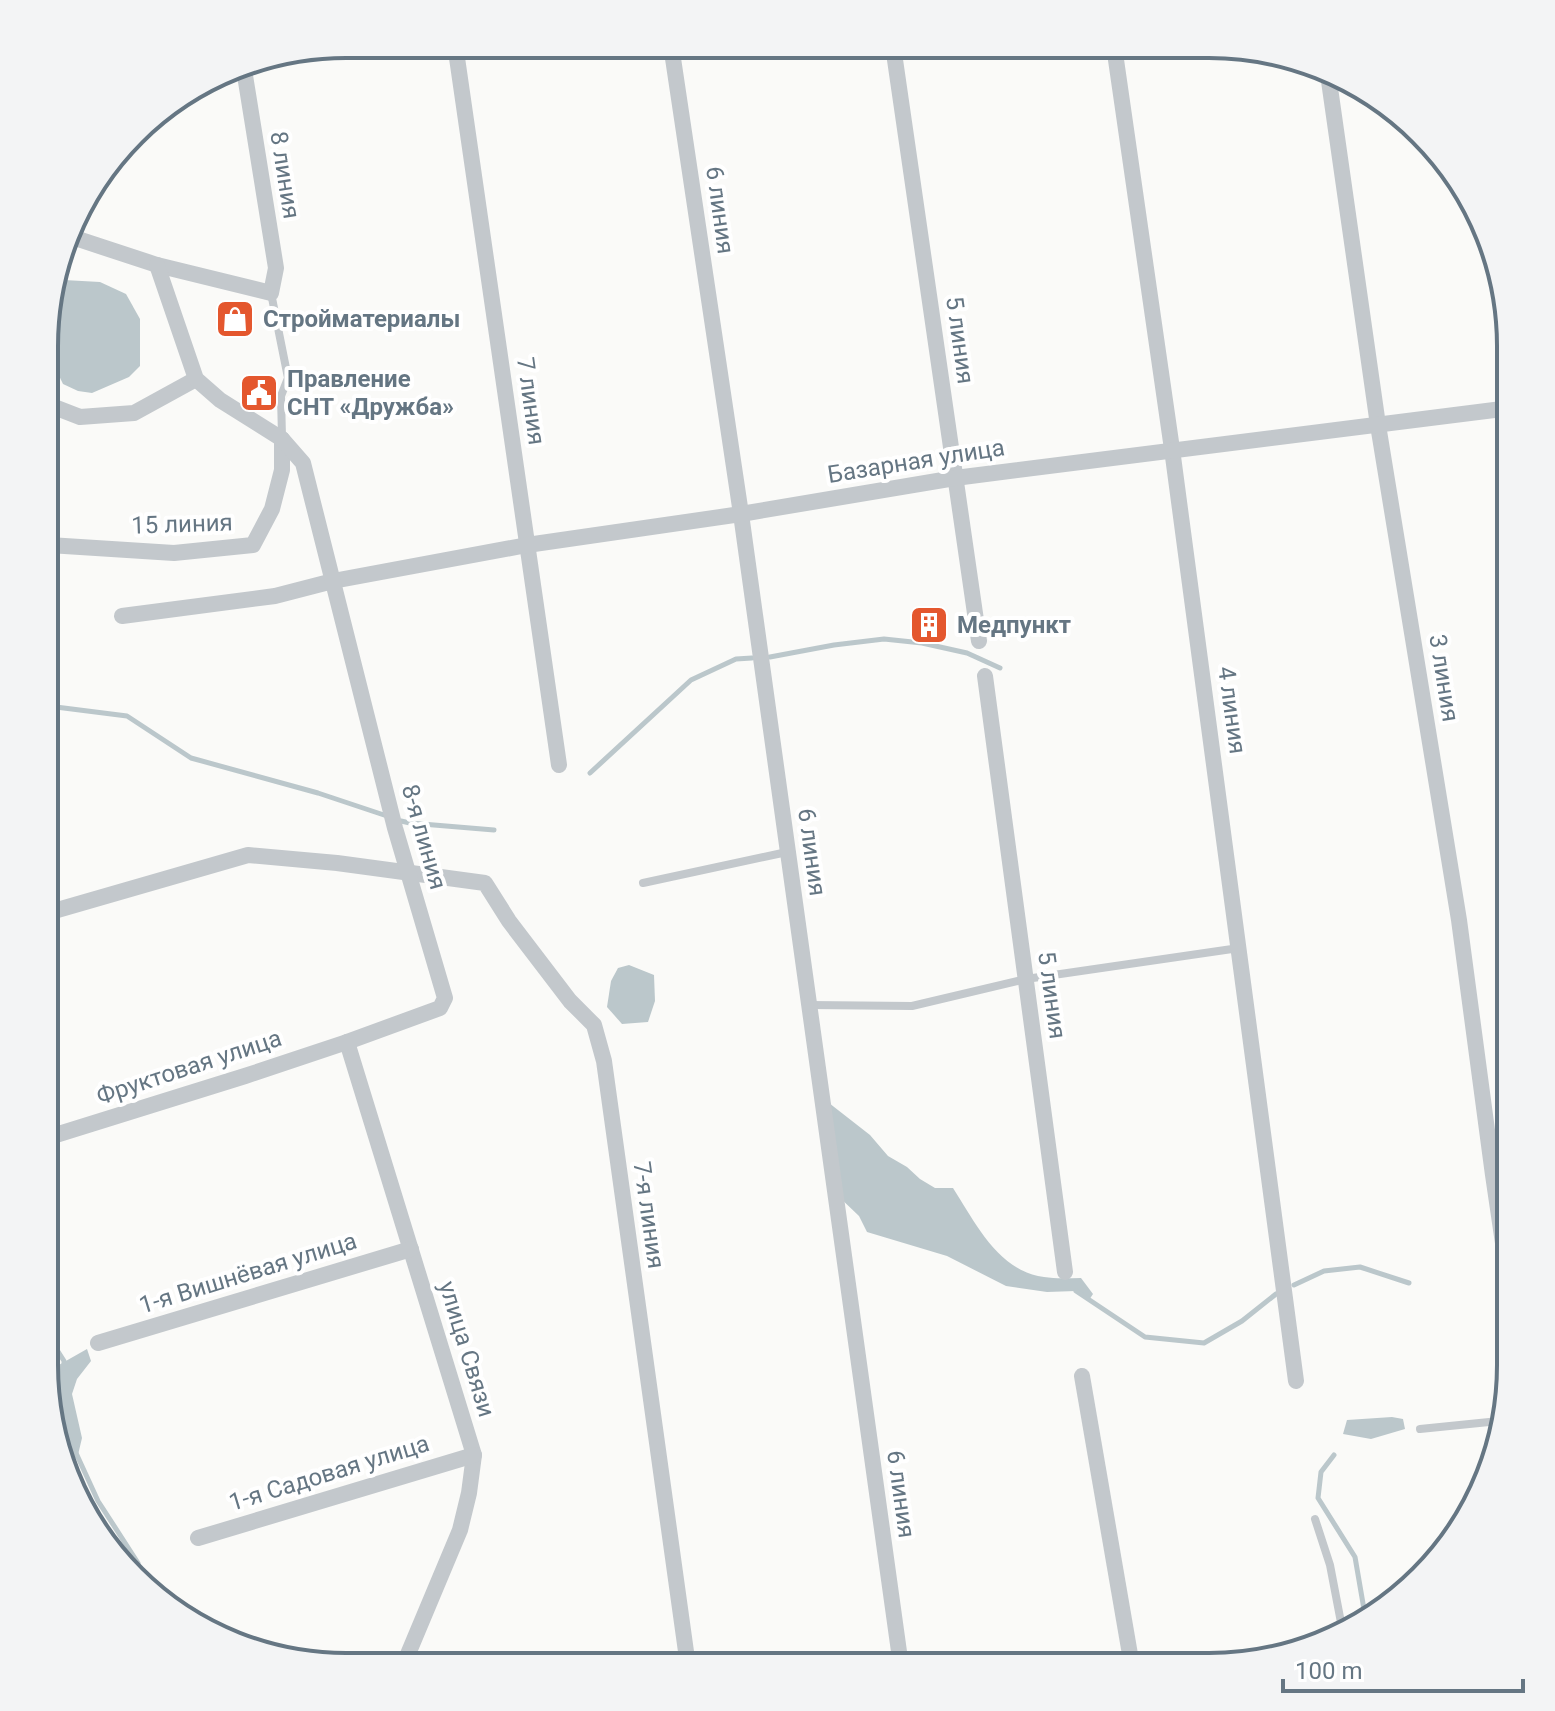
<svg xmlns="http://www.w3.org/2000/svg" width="1555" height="1711" font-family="Roboto,sans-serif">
<rect width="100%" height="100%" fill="#fafaf8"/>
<g fill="#bbc7cb">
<polygon points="64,280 100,282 126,294 140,319 140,366 129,377 92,393 78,391 63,384 49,355 50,287"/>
<polygon points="629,965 654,975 655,1001 648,1022 622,1024 607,1007 611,981 618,968"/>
<path d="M 829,1103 L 870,1135 L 888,1156 L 907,1167 L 920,1179 L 935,1188 L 953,1188 C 975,1222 998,1271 1044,1277 C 1056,1279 1069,1278 1081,1278 L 1093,1294 L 1089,1300 L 1076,1291 L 1047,1292 L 1006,1286 L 947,1256 L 867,1232 L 859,1216 L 836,1194 Z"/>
<polygon points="87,1349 91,1361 77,1379 72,1394 82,1438 77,1459 68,1456 49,1388 57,1366"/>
<polygon points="1392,1417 1403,1419 1405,1429 1371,1439 1343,1434 1347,1420"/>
</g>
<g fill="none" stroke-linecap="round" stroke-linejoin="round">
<g stroke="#bbc7cb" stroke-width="5">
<polyline points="770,657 834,645 884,639 922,643 967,653 1000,668"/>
<polyline points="48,706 127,716 191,758 318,793 384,815"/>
<polyline points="590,773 691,680 736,659 752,658"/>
<polyline points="401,821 410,823 494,830"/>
<polyline points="1294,1285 1324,1271 1360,1267 1409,1283"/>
<polyline points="1076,1291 1145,1337 1204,1343 1242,1321 1276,1294"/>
<polyline points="45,1331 64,1361 64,1368"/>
<polyline points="76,1453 98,1501 138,1563"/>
<polyline points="1334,1455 1321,1472 1318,1498 1355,1557 1366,1621"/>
<polyline points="144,1572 147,1576"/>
</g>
<g stroke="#c3c8cc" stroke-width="8">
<polyline points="271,293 288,378 281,396 282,437"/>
<polyline points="643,883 787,852"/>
<polyline points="810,1005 912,1006 1026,979 1239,948"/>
<polyline points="1420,1429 1499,1421"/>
<polyline points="1315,1519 1330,1565 1343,1633"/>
</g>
<g stroke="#c3c8cc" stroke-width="16">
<polyline points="455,44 559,765"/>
<polyline points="671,45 741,514 901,1666"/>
<polyline points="893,46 979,641"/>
<polyline points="1114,46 1172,449 1296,1381"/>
<polyline points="1328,74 1378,425 1459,920 1493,1175 1510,1291"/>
<polyline points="69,236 157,265 271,293 276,268 243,63"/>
<polyline points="49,405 80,417 134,413 196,379"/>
<polyline points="49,545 174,553 253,545 272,509 282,470 282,439"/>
<polyline points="122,616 275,596 333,581 527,545 741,514 955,478 1510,408"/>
<polyline points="985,676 1065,1272"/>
<polyline points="47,913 248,855 337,863 485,883 509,921 570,1001 594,1025 604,1061 688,1666"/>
<polyline points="347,1042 474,1455 469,1493 460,1530 403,1666"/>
<polyline points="46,1138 245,1076 347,1042 440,1008 445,998 395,828 303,463 282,439 220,400 196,379 157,265"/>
<polyline points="98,1343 411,1249"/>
<polyline points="1082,1376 1132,1666"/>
<polyline points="198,1538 474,1455"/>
</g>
</g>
<defs>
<symbol id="shop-square" viewBox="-11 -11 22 22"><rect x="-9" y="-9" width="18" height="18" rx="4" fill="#e4572e" stroke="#fff"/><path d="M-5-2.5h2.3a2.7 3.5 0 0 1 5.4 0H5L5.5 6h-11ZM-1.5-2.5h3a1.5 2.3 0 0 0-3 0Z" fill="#fff"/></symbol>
<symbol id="civic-square" viewBox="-11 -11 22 22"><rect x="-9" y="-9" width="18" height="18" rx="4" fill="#e4572e" stroke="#fff"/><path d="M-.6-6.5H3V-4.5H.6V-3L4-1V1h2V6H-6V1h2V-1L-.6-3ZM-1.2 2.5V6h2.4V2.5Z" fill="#fff"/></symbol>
<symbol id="building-square" viewBox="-11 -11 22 22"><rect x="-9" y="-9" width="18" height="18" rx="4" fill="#e4572e" stroke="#fff"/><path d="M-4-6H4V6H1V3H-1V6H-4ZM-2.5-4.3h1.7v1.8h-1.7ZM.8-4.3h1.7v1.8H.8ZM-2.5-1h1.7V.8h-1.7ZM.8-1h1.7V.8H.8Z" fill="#fff"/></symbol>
</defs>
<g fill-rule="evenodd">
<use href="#shop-square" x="213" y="297" width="44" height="44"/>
<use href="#civic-square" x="237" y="371" width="44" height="44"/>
<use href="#building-square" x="907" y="603" width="44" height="44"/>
</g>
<g text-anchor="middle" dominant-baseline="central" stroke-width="8" stroke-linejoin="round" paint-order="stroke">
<g font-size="24" fill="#657683" stroke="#fff">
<text transform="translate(285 175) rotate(81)">8 линия</text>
<text transform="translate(720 210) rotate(82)">6 линия</text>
<text transform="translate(960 340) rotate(82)">5 линия</text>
<text transform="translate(531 401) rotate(82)">7 линия</text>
<text transform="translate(916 461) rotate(-9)">Базарная улица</text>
<text transform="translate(182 524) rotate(-2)">15 линия</text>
<text transform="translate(1444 678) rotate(81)">3 линия</text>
<text transform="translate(1232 710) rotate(82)">4 линия</text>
<text transform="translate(424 837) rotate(74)">8-я линия</text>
<text transform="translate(812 852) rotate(82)">6 линия</text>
<text transform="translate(1052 995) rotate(82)">5 линия</text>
<text transform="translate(189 1067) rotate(-18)">Фруктовая улица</text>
<text transform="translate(649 1215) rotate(82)">7-я линия</text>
<text transform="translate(248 1273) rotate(-17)">1-я Вишнёвая улица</text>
<text transform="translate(467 1349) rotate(73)">улица Связи</text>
<text transform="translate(329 1473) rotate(-17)">1-я Садовая улица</text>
<text transform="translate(901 1494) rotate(82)">6 линия</text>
</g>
<g font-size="24" font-weight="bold" fill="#657683" stroke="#fff" text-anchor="start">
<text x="263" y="319">Стройматериалы</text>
<text x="287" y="379">Правление<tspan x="287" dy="28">СНТ «Дружба»</tspan></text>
<text x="957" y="625">Медпункт</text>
</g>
</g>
<path d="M0 0H1555V1711H0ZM346 58H1209A288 288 0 0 1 1497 346V1365A288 288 0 0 1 1209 1653H346A288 288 0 0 1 58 1365V346A288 288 0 0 1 346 58Z" fill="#f3f4f5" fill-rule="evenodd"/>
<path fill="none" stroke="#657683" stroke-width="4" d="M346 58H1209A288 288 0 0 1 1497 346V1365A288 288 0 0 1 1209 1653H346A288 288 0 0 1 58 1365V346A288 288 0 0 1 346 58Z"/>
<path d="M1283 1679v12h240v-12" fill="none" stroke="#657683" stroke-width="4"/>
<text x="1295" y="1679" font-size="24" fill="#657683" stroke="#ffffff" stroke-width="6" paint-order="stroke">100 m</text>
</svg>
